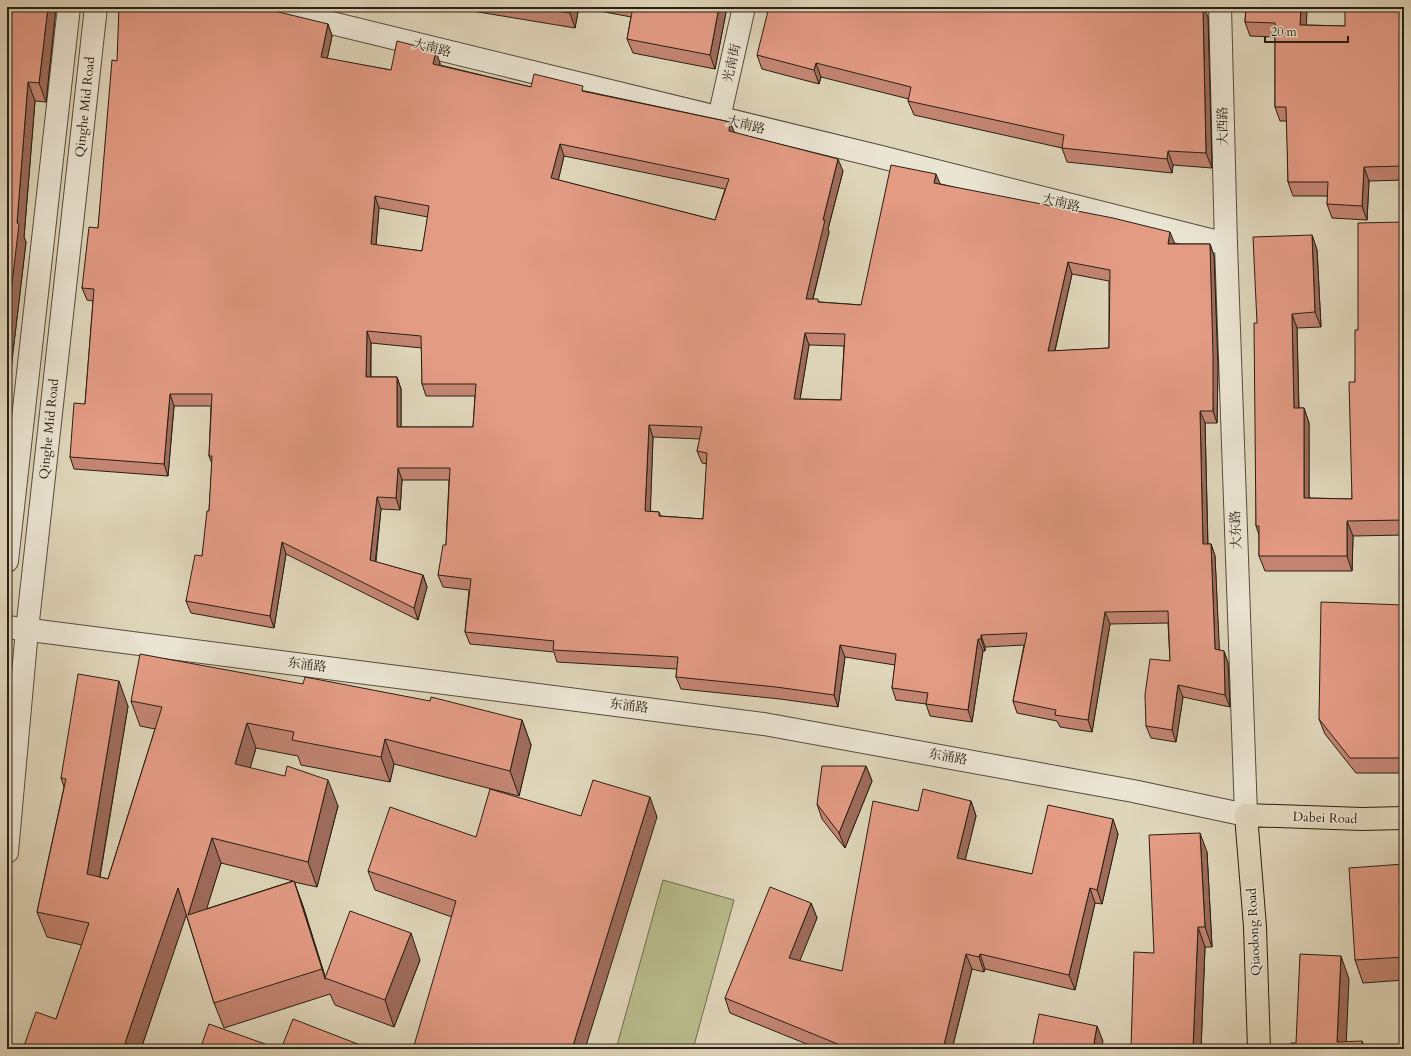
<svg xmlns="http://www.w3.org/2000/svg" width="1411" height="1056" font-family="Cardo,'Noto Serif SC',serif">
<rect width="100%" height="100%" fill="#dfd5b9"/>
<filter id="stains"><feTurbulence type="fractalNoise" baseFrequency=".005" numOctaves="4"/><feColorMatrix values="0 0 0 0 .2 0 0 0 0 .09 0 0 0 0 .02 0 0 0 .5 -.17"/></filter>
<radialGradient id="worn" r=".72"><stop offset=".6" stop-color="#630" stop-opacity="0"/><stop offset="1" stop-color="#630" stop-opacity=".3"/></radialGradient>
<polygon fill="#b8bb8b" stroke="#706d4e" points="663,880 734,900 693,1049 616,1049"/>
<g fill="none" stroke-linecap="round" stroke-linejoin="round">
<defs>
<g id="minor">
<polyline points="266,7 881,157 1226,244"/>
<polyline points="719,118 744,7"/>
<polyline points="7,561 69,7"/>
<polyline points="7,627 764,724 1133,791 1246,815 1226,244 1220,7"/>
<polyline points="7,852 27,630 96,7"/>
</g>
<polyline id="major" points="1259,1049 1255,927 1246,815 1362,819 1404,818"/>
</defs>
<use href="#minor" stroke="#564c3c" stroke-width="24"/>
<use href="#major" stroke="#291f12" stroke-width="24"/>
<use href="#minor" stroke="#eae4d2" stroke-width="22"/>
<use href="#major" stroke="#dfd5b9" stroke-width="22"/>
</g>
<g fill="#c38572" stroke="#291f12" fill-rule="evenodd">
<polygon points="7,7 56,7 46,102 35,101 24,237 26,242 8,394 7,394"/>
<polygon points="453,7 727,7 715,69 633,53 627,39 631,17 579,7 575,28 454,8"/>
<polygon points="1246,7 1307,7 1306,25 1345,26 1404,7 1404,180 1369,181 1367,220 1332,218 1327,204 1328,196 1293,196 1288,182 1287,121 1280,121 1275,107 1275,37 1250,36 1245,22"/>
<polygon points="1208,17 1212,168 1173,165 1172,173 1067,162 1062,148 914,115 908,101 909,99 821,77 819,84 762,69 757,55"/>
<path d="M 328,24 L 332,36 L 327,59 L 391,70 L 440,63 L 440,65 L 531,87 L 585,91 L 730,122 L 734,132 L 843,171 L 828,229 L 829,232 L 813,299 L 820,302 L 861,305 L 940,184 L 1175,244 L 1210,244 L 1214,256 L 1218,367 L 1217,423 L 1205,423 L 1208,544 L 1211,544 L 1215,556 L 1219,650 L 1224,651 L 1228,663 L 1230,707 L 1183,697 L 1176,742 L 1151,738 L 1146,726 L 1170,661 L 1168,623 L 1110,624 L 1092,732 L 1060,727 L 1057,721 L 1017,713 L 1013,701 L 1024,645 L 985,647 L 985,651 L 983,651 L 972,722 L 930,716 L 926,704 L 896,700 L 892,688 L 895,665 L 845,657 L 838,707 L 780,699 L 681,689 L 676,677 L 677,669 L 557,662 L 554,652 L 470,644 L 465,632 L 469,590 L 443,587 L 438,575 L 446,545 L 449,480 L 402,480 L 400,510 L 381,509 L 376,562 L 423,575 L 427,587 L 418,620 L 286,554 L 274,628 L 191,613 L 186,601 L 202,556 L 209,511 L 212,464 L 209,456 L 211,406 L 174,406 L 168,476 L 74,469 L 70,457 L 85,404 L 93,301 L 87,300 L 82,288 L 98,228 L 117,61 ZM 564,156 L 725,189 L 715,220 L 558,180 ZM 379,208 L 428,217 L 422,251 L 376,245 ZM 1072,274 L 1109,281 L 1109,348 L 1055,351 ZM 371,343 L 422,348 L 422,384 L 426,396 L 475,396 L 473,427 L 401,427 L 401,389 L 397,377 L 371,377 ZM 809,345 L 844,346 L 841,400 L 800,399 ZM 653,437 L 700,439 L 697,451 L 702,463 L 707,464 L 703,519 L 661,516 L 659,512 L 650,511 Z"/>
<polygon points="1404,222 1404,535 1353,536 1352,571 1265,571 1259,556 1259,535 1256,526 1257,323 1312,235 1317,250 1321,327 1297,328 1299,408 1304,408 1309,423 1309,498 1352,499 1355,382 1358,330"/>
<polygon points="1404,605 1404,773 1356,773 1325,734 1319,719"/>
<path d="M 303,684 L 522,720 L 531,745 L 519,796 L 394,764 L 390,782 L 301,765 L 298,756 L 256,748 L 250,768 L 338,806 L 317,887 L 294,882 L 303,906 L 325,977 L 420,960 L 394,1027 L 335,1005 L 330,994 L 224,1028 L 214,1003 L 186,914 L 141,1049 L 56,1019 L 82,945 L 47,937 L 37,912 L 64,787 L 61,778 L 128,706 L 100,877 L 108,879 L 155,729 L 140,726 L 131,701 ZM 221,863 L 293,881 L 206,909 Z"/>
<polygon points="866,766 872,781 845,848 822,819 817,804"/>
<polygon points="971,801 976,816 965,860 1032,874 1118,834 1102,904 1095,903 1075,990 985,969 984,972 972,969 952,1049 819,1049 730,1013 725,998 811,903 817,918 799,961 842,971 918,811"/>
<polygon points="581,816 657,817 452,917 375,890 368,871 476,837"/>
<polygon points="1207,852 1212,947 1205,947 1201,1049 1131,1049 1131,1048 1154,953"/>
<polygon points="1404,864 1404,980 1363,983 1355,960"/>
</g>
<g fill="#9f6c5c" stroke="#291f12">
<polygon points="48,7 56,7 46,102 39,83"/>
<polygon points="571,7 579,7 575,28 570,13"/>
<polygon points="719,7 727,7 715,69 710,55"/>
<polygon points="1203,7 1204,7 1208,17 1212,168 1206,153"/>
<polygon points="1301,7 1307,7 1306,39 1300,25"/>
<polygon points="328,24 332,36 325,69 321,57"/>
<polygon points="436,51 440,63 437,76 433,64"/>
<polygon points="816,63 821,77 819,84 814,70"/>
<polygon points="28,82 35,101 24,237 26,242 8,394 7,392 7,326 17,223"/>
<polygon points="730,122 735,134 729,131"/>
<polygon points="560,144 564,156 556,190 551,178"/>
<polygon points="1168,151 1173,165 1172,173 1167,159"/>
<polygon points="838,159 843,171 828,229 829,232 810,310 806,299 823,220"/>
<polygon points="1364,167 1369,181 1367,220 1362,206"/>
<polygon points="936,174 941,186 934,183"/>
<polygon points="375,196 379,208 375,256 371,244"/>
<polygon points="1170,232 1175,244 1168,244"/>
<polygon points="1312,235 1317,250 1321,327 1315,312"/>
<polygon points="1210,244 1214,256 1218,367 1217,423 1213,411"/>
<polygon points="1068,262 1072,274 1052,363 1048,351"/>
<polygon points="1292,314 1297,328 1299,423 1294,408"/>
<polygon points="367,331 371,343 370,389 366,377"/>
<polygon points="805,333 809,345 798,411 794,399"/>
<polygon points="397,377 401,389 401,439 397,427"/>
<polygon points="170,394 174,406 168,476 164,464"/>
<polygon points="1304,408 1309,423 1309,513 1304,498"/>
<polygon points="1200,411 1205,423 1208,556 1203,544"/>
<polygon points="649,425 653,437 650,523 645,511"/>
<polygon points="398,468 402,480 400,510 396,498"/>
<polygon points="377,497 381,509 374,572 370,560"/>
<polygon points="1347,521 1353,536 1352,571 1347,556"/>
<polygon points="282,542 286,554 274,628 270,616"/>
<polygon points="1211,544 1215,556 1220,661 1215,649"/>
<polygon points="423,575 427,587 418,620 414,608"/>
<polygon points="1105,612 1110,624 1092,732 1088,720"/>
<polygon points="981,635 985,647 985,651 981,639"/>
<polygon points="978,639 983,651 972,722 968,710"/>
<polygon points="840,645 845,657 838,707 834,695"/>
<polygon points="1224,651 1228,663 1230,707 1225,695"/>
<polygon points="119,681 128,706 96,899 87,874"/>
<polygon points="1178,685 1183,697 1176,742 1172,730"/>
<polygon points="522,720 531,745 519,796 510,771"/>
<polygon points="247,723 256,748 244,789 235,764"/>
<polygon points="385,739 394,764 390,782 381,757"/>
<polygon points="866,766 872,781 845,848 839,833"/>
<polygon points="328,780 338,806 317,887 308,862"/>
<polygon points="650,797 657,817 585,1049 572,1049"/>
<polygon points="971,801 976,816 962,873 957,858"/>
<polygon points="1113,819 1118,834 1102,904 1097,890"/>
<polygon points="1200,833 1207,852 1212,947 1205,927"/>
<polygon points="212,838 221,863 197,940 188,915"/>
<polygon points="294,881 303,906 326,979 325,979 322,969"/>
<polygon points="178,888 187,913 141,1049 125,1043"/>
<polygon points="1090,888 1095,903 1075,990 1069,975"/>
<polygon points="811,903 817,918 795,973 789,958"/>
<polygon points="1198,927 1205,947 1201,1049 1193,1049"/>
<polygon points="411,933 420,960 394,1027 385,1000"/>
<polygon points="966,954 972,969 952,1049 943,1049"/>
<polygon points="980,954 985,969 984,972 979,957"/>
<polygon points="1341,956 1349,979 1346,1049 1337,1042"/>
<polygon points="1097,1026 1103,1041 1101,1049 1093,1049"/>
<polygon points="1362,1041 1365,1049 1362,1049"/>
</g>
<g fill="#e39b84" stroke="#291f12" fill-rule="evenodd">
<polygon points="7,7 48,7 39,83 28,82 17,223 19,224 7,326"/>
<path d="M 119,7 L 258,7 L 328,24 L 321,57 L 391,70 L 397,41 L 436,51 L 433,64 L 531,87 L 534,74 L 583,86 L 582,91 L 730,122 L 729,131 L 838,159 L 823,220 L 825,220 L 806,299 L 818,299 L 818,302 L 861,305 L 891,165 L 936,174 L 934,183 L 1113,218 L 1170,232 L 1168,244 L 1210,244 L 1213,355 L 1213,411 L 1200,411 L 1203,544 L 1211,544 L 1215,649 L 1224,651 L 1225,695 L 1178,685 L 1172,730 L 1146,726 L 1145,695 L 1150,659 L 1170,661 L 1168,611 L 1105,612 L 1088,720 L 1055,715 L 1056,710 L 1013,701 L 1027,633 L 981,635 L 981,639 L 978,639 L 968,710 L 926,704 L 928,693 L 892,688 L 896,654 L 840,645 L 834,695 L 776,687 L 676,677 L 678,657 L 553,650 L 554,641 L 465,632 L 471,579 L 438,575 L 443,545 L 446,545 L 450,468 L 398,468 L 396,498 L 377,497 L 370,560 L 423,575 L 414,608 L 282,542 L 270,616 L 186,601 L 195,555 L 202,556 L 207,511 L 209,511 L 212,456 L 209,456 L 212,394 L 170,394 L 164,464 L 70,457 L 74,403 L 85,404 L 94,289 L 82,288 L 89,227 L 98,228 L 112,60 L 117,61 ZM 560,144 L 729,179 L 715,220 L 551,178 ZM 375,196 L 429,206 L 422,251 L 371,244 ZM 1068,262 L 1110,270 L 1109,348 L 1048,351 ZM 367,331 L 421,336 L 422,384 L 476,384 L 473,427 L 397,427 L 397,377 L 366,377 ZM 805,333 L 845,334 L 841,400 L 794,399 ZM 649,425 L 702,427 L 697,451 L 707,453 L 703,519 L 659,516 L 659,512 L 645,511 Z"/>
<polygon points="532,7 571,7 570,13"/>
<polygon points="633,7 719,7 710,55 627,39"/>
<polygon points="769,7 1203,7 1206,153 1168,151 1167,159 1062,148 1064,135 908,101 911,87 816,63 814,70 757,55"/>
<polygon points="1246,7 1301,7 1300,25 1345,26 1345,7 1404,7 1404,166 1364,167 1362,206 1327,204 1328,182 1288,182 1286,107 1275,107 1275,23 1245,22"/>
<polygon points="1404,222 1404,520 1347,521 1347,556 1259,556 1259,526 1256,526 1254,323 1257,323 1253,237 1312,235 1315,312 1292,314 1294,408 1304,408 1304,498 1352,499 1349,382 1355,382 1355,330 1358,330 1358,223"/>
<polygon points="1321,602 1404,605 1404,758 1350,758 1319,719"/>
<polygon points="140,654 303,684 305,677 430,701 431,697 522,720 510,771 385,739 381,757 292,740 294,732 247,723 235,764 285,776 287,766 328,780 308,862 212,838 188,915 294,881 322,969 214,1003 178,888 125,1043 140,1049 23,1049 36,1012 56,1019 89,923 37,912 66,779 61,778 78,674 119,681 87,874 108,879 162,707 131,701"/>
<polygon points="822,766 866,766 839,833 817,804"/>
<polygon points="593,780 650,797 572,1049 413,1049 456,901 368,871 390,807 476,837 490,789 581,816"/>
<polygon points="923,789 971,801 957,858 1032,874 1048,805 1113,819 1097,890 1090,888 1069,975 980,954 979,957 966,954 943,1049 850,1049 725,998 770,887 811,903 789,958 842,971 873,801 918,811"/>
<polygon points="1200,833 1205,927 1198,927 1193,1049 1132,1049 1132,1048 1131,1048 1134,952 1154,953 1149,835"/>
<polygon points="1404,864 1404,957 1355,960 1349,868"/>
<polygon points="350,911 411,933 385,1000 325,978"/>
<polygon points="1300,954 1341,956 1337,1042 1362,1041 1362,1049 1291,1049 1291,1043 1296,1043"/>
<polygon points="1039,1014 1097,1026 1093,1049 1032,1049"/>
<polygon points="293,1019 368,1048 367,1049 281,1049"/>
<polygon points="209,1024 279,1049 200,1049"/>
<polygon points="726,1045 739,1049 724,1049"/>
</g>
<g text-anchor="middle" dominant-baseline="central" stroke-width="3" stroke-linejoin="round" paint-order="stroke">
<g font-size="13" fill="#291f12" stroke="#eae4d2">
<text transform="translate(432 48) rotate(14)">大南路</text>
<text transform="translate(732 63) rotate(-77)">光南街</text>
<text transform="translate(85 107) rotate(-84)">Qinghe Mid Road</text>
<text transform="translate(746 125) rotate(14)">大南路</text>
<text transform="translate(1223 126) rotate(-91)">大西路</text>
<text transform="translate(1061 203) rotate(14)">大南路</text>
<text transform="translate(49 429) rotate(-84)">Qinghe Mid Road</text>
<text transform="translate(1236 530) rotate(-92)">大东路</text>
<text transform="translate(307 665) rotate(7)">东涌路</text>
<text transform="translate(629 706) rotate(7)">东涌路</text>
<text transform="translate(948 757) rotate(10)">东涌路</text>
<text transform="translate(1325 818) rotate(2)">Dabei Road</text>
<text transform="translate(1254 932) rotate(-93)">Qiaodong Road</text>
</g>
</g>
<rect width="1411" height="1056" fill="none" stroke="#dfd5b9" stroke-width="24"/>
<rect x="8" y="8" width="1395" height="1040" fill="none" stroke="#291f12" stroke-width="2"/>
<rect x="12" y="12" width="1387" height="1032" fill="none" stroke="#291f12"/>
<path d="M1265 36v6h83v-6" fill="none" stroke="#291f12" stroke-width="2"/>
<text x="1271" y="36" font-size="12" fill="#291f12" stroke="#eae4d2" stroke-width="3" paint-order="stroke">20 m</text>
<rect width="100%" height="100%" filter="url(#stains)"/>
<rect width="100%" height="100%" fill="url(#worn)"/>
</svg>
